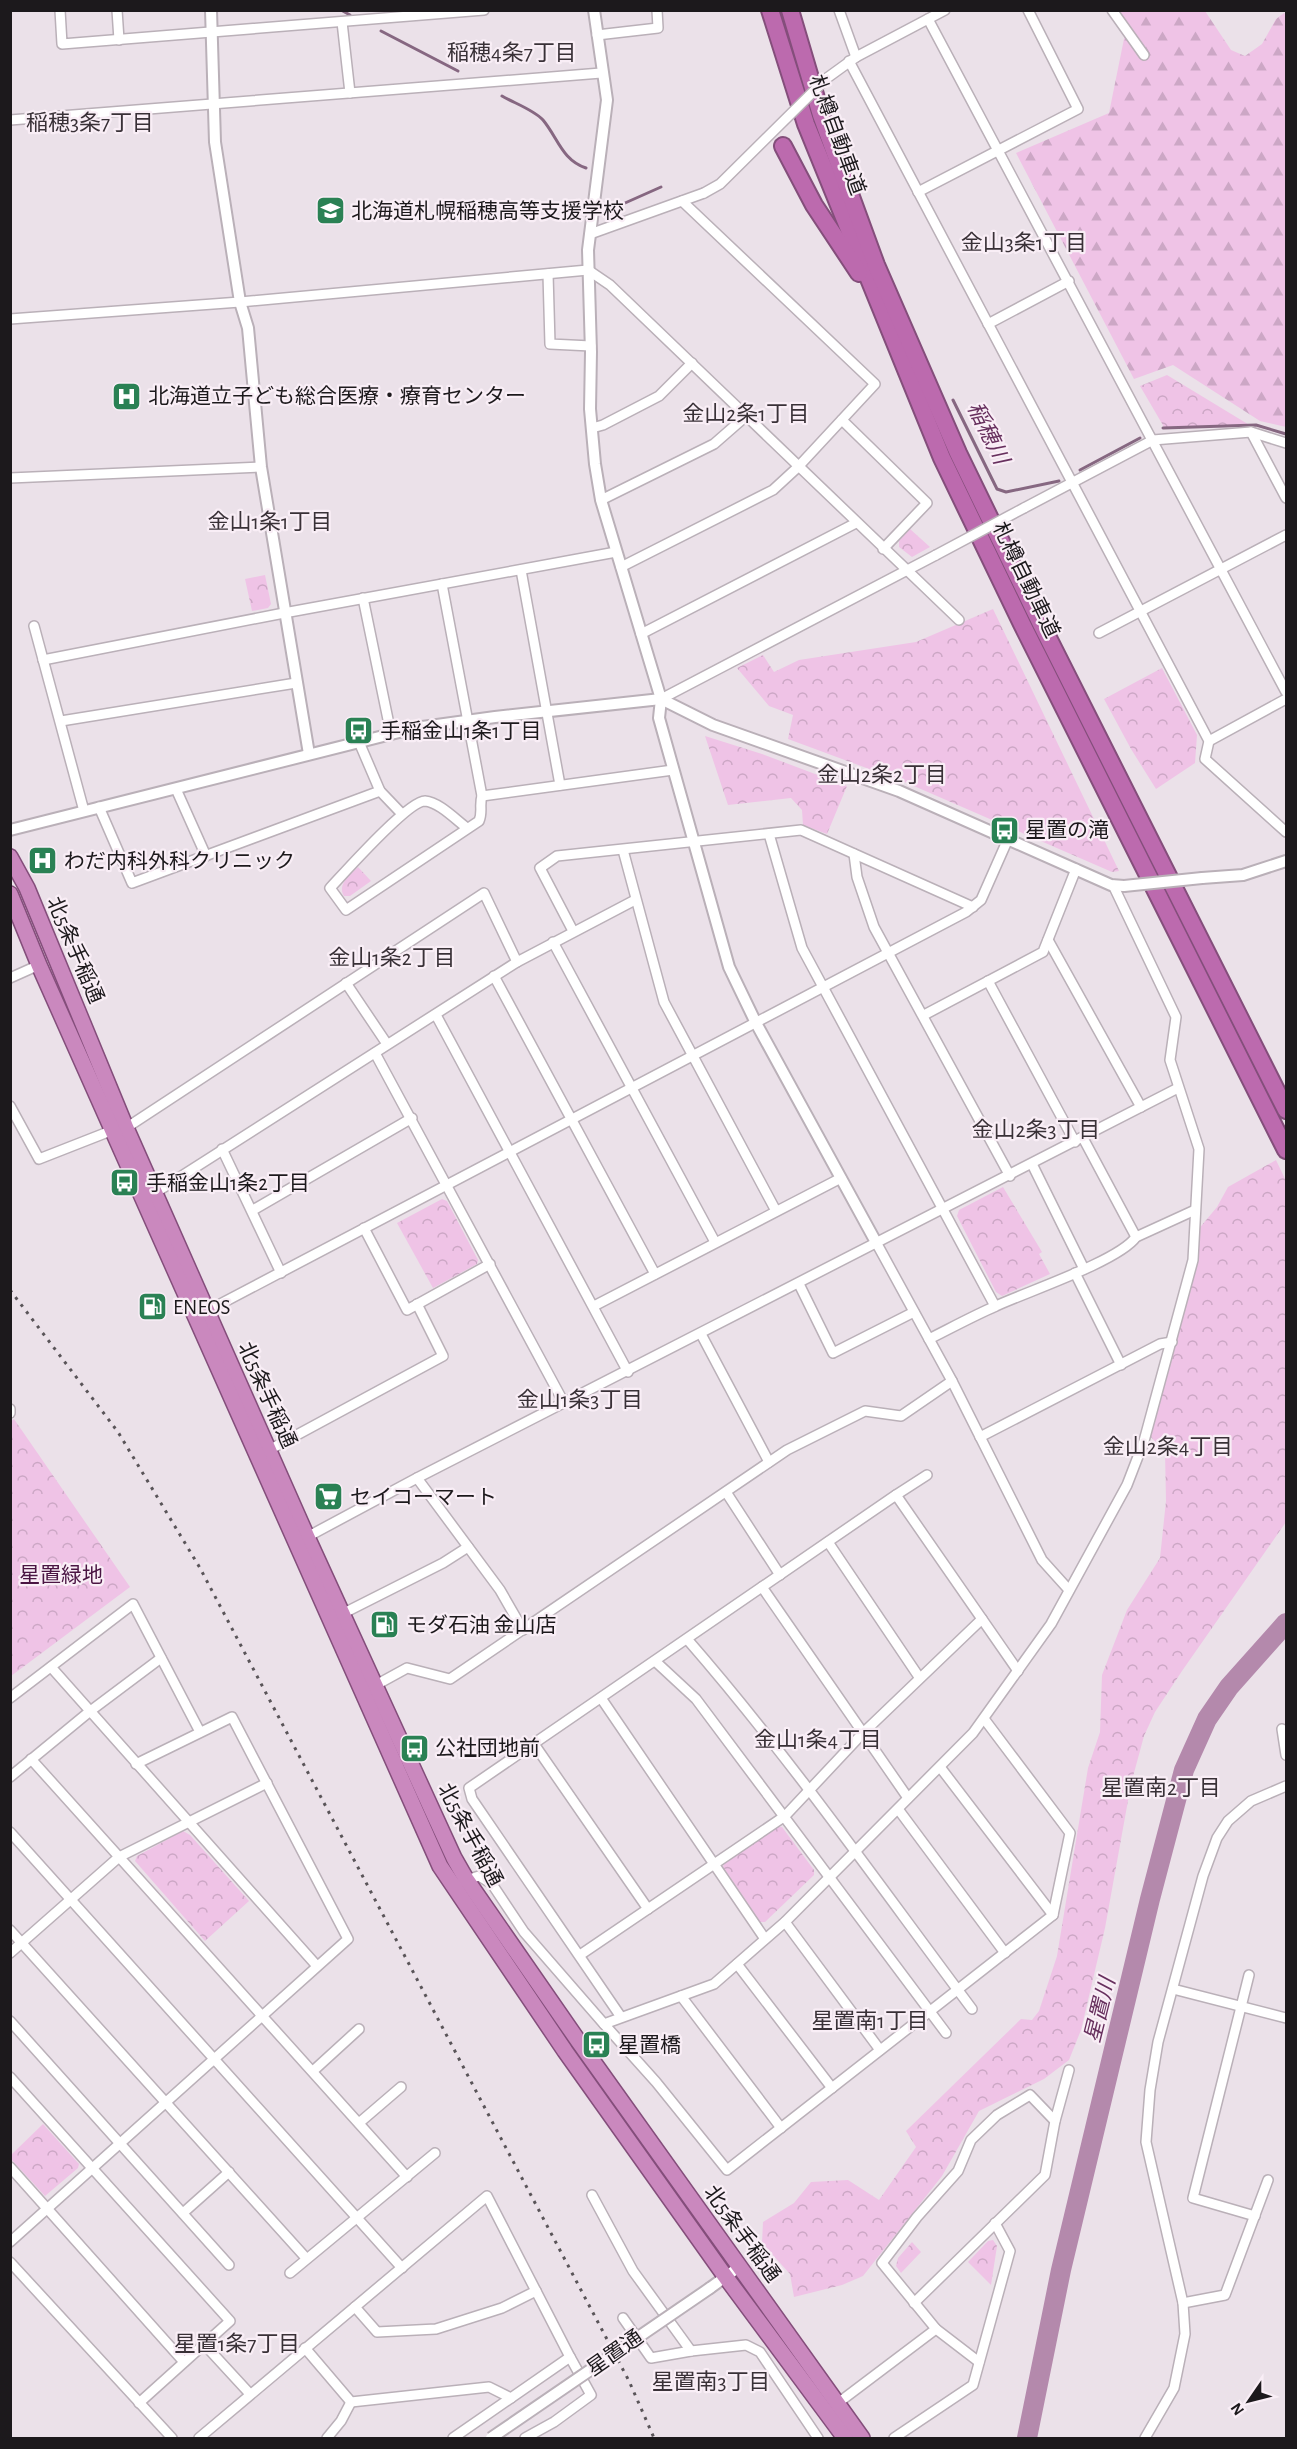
<svg xmlns="http://www.w3.org/2000/svg" width="1297" height="2449" font-family="'Alegreya Sans','Noto Sans JP',sans-serif">
<defs>
<pattern id="forest-firs" width="22" height="20" patternUnits="userSpaceOnUse" patternTransform="scale(1.5)"><rect width="22" height="20" fill="#efc3e6"/><path d="M5 1l3.5 6h-7zM16 11l3.5 6h-7z" fill="#cca7c5"/></pattern>
<pattern id="park-crowns" width="20" height="18" patternUnits="userSpaceOnUse" patternTransform="scale(1.5)"><rect width="20" height="18" fill="#efc3e6"/><path d="M2 6a3 3 0 1 1 6 0M12 15a3 3 0 1 1 6 0" fill="none" stroke="#cca7c5"/></pattern>
</defs>
<rect width="100%" height="100%" fill="#ebe1e9"/>
<polygon fill="url(#forest-firs)" points="1118,11 1205,11 1231,50 1245,56 1262,44 1276,19 1284,13 1286,14 1286,427 1260,421 1173,365 1134,379 1016,153 1109,113 1127,24"/>
<g fill="url(#park-crowns)">
<polygon points="1167,375 1251,426 1164,427 1140,386"/>
<polygon points="910,529 930,547 912,557 899,547 899,541"/>
<polygon points="265,575 271,604 268,608 252,611 245,579"/>
<polygon points="993,609 1119,871 1112,872 907,783 788,739 793,715 769,706 737,668 763,655 774,672 799,660 916,642"/>
<polygon points="1162,668 1197,735 1195,763 1156,789 1131,749 1104,699"/>
<polygon points="705,736 762,754 847,786 827,834 803,825 802,810 791,798 728,805"/>
<path d="M 358,867 L 371,881 L 350,896 L 344,896 C 337,884 350,875 358,867 Z"/>
<polygon points="1276,1160 1286,1181 1286,1522 1182,1671 1155,1712 1144,1736 1131,1784 1105,1928 1081,2030 1069,2060 1044,2079 979,2111 942,2176 863,2276 842,2285 794,2297 790,2274 762,2243 763,2222 794,2203 811,2182 848,2180 879,2200 916,2147 906,2131 1021,2019 1032,2020 1039,2011 1057,1956 1088,1768 1100,1732 1102,1675 1127,1610 1160,1558 1166,1501 1165,1452 1149,1435 1172,1358 1194,1266 1197,1231 1217,1207 1228,1187"/>
<polygon points="1003,1187 1042,1252 1039,1254 1050,1274 1002,1296 996,1292 957,1216 959,1210"/>
<polygon points="442,1199 447,1201 478,1260 477,1264 433,1288 397,1223"/>
<polygon points="14,1419 130,1587 11,1676 10,1422"/>
<polygon points="776,1827 782,1827 814,1870 814,1875 765,1922 760,1922 723,1867 724,1863"/>
<polygon points="183,1831 190,1835 249,1901 205,1941 135,1861 137,1856"/>
<polygon points="43,2124 79,2164 78,2168 45,2196 10,2158 11,2155"/>
<polygon points="993,2240 997,2246 991,2285 968,2262 988,2241"/>
<polygon points="912,2242 921,2252 901,2273 896,2266 898,2258"/>
</g>
<g fill="none" stroke-linecap="round" stroke-linejoin="round">
<g stroke="#866781" stroke-width="3">
<polyline points="341,10 350,15"/>
<polyline points="381,31 458,71"/>
<path d="M 502,96 C 514,103 534,110 543,120 C 558,138 562,160 586,168"/>
<polyline points="616,207 661,187"/>
<polyline points="953,400 997,489 1006,492 1059,481"/>
<polyline points="1163,428 1256,425 1286,434"/>
<polyline points="1080,470 1140,438"/>
</g>
<polyline stroke="#b489ac" stroke-width="20" points="1027,2438 1061,2270 1150,1899 1184,1770 1207,1719 1229,1687 1286,1623"/>
<defs>
<g id="minor">
<polyline points="60,10 62,44 484,10"/>
<polyline points="117,10 119,40"/>
<polyline points="839,10 856,57"/>
<polyline points="1112,10 1144,55"/>
<polyline points="928,19 1286,692"/>
<polyline points="342,22 350,93"/>
<polyline points="597,35 658,28 657,10"/>
<polyline points="849,61 1209,741 1205,759 1286,832"/>
<polyline points="827,78 856,57 945,10"/>
<polyline points="10,120 601,73"/>
<polyline points="918,192 1078,109 1028,10"/>
<polyline points="590,234 704,193"/>
<polyline points="548,274 550,344 591,346"/>
<polyline points="10,319 240,302 588,270 610,285 959,620"/>
<polyline points="988,324 1069,281"/>
<polyline points="842,420 927,503 883,549"/>
<polyline points="592,428 603,425 659,396 692,363"/>
<polyline points="1251,432 1286,498"/>
<polyline points="10,478 261,467"/>
<polyline points="601,500 714,444 746,416"/>
<polyline points="1024,508 1153,440 1251,432 1286,443"/>
<polyline points="621,567 773,490 798,467 875,384 682,201"/>
<polyline points="521,570 560,785"/>
<path d="M 442,584 L 482,796 C 479,805 483,812 479,821 L 346,910 L 330,888 C 345,872 408,801 425,801 C 439,802 456,820 467,828"/>
<polyline points="363,598 391,734"/>
<polyline points="34,626 84,811"/>
<polyline points="1099,633 1286,535"/>
<polyline points="641,634 856,523"/>
<polyline points="43,660 284,613 616,552"/>
<polyline points="661,699 936,555"/>
<polyline points="61,721 296,683"/>
<polyline points="1209,741 1286,699"/>
<polyline points="359,742 380,791 402,814"/>
<polyline points="176,789 206,856"/>
<polyline points="482,796 673,770"/>
<polyline points="99,807 132,883 380,791"/>
<polyline points="769,834 802,948 995,1306"/>
<polyline points="623,850 664,1002 776,1211"/>
<polyline points="854,854 857,877 874,927 1010,1176"/>
<polyline points="573,931 540,868 557,856 801,830 973,907"/>
<polyline points="1048,940 1141,1107"/>
<polyline points="553,942 715,1242"/>
<polyline points="494,976 655,1274"/>
<polyline points="10,978 39,965"/>
<polyline points="988,981 1075,1142"/>
<polyline points="346,983 387,1044"/>
<polyline points="436,1015 628,1372"/>
<polyline points="924,1015 1043,952 1076,869"/>
<polyline points="375,1053 564,1403"/>
<polyline points="10,1106 39,1159 113,1130"/>
<polyline points="126,1128 484,893 517,962"/>
<polyline points="1083,1138 1136,1237"/>
<polyline points="222,1149 281,1273"/>
<polyline points="1032,1164 1084,1269"/>
<polyline points="155,1193 517,962 635,900"/>
<polyline points="253,1210 412,1118"/>
<polyline points="364,1228 407,1310 490,1264"/>
<polyline points="877,1244 952,1381 1042,1560 1069,1590"/>
<polyline points="1075,1273 1121,1365"/>
<polyline points="799,1284 833,1353 914,1312"/>
<polyline points="594,1306 841,1178"/>
<polyline points="207,1311 966,912 981,900 1008,839"/>
<polyline points="701,1334 769,1462"/>
<path d="M 929,1339 C 951,1328 973,1316 996,1306 C 1026,1292 1119,1261 1136,1237 L 1195,1210"/>
<polyline points="10,1409 10,1413"/>
<polyline points="980,1437 1160,1344 1172,1342"/>
<polyline points="269,1450 443,1356 417,1304"/>
<polyline points="417,1478 500,1590 523,1630"/>
<polyline points="726,1492 780,1575"/>
<polyline points="896,1495 927,1475"/>
<polyline points="307,1537 417,1478 1178,1088"/>
<polyline points="828,1542 919,1677"/>
<polyline points="762,1587 908,1798"/>
<polyline points="342,1614 443,1563 468,1547"/>
<path d="M 687,1639 C 789,1756 879,1885 972,2009"/>
<polyline points="655,1661 696,1699 946,2033"/>
<polyline points="51,1667 317,1966"/>
<polyline points="376,1685 407,1668 450,1679 787,1450 865,1411 901,1416 952,1381"/>
<polyline points="10,1698 133,1604 200,1732"/>
<polyline points="601,1698 765,1939"/>
<polyline points="1282,1729 1286,1755"/>
<polyline points="534,1744 648,1909"/>
<polyline points="31,1759 407,2177"/>
<polyline points="940,1767 1053,1915"/>
<polyline points="10,1777 89,1712 161,1658"/>
<polyline points="898,1809 1005,1953"/>
<polyline points="10,1832 402,2268"/>
<polyline points="463,1881 479,1876 492,1884 524,1932 604,2024 714,1984 785,1922 973,1733 1051,1624 1127,1485 1144,1441 1193,1260 1199,1149 1170,1060 1176,1017 1113,885"/>
<polyline points="785,1922 880,2050"/>
<polyline points="10,1930 306,2258"/>
<polyline points="10,1953 119,1857 267,1783"/>
<polyline points="580,1955 785,1816 862,1734 982,1619"/>
<polyline points="737,1964 832,2088"/>
<polyline points="1249,1975 1193,2198 1255,2216"/>
<polyline points="1173,1989 1286,2018"/>
<polyline points="681,1996 781,2128"/>
<polyline points="621,2017 472,1799 469,1788 896,1495 1018,1671"/>
<polyline points="10,2021 229,2265"/>
<polyline points="604,2024 656,2082 727,2170 1053,1915 1070,1833 985,1720"/>
<polyline points="313,2071 359,2029"/>
<polyline points="10,2077 230,2321 139,2403"/>
<polyline points="359,2123 401,2087"/>
<polyline points="10,2167 184,2362"/>
<polyline points="592,2195 633,2271 691,2351"/>
<polyline points="183,2213 229,2172"/>
<polyline points="10,2242 348,1939 232,1717 136,1764"/>
<polyline points="10,2262 172,2438"/>
<polyline points="290,2273 435,2153"/>
<polyline points="914,2303 1045,2175 1055,2121 1069,2070"/>
<polyline points="1183,2303 1225,2295 1268,2180"/>
<polyline points="355,2307 377,2332 436,2329 502,2308 536,2291"/>
<polyline points="623,2318 651,2358 691,2351 746,2345 760,2352 818,2438"/>
<polyline points="204,2344 250,2394"/>
<polyline points="305,2348 351,2402 489,2387 511,2398"/>
<polyline points="979,2362 936,2329 882,2263 917,2217 958,2171 971,2140 997,2115 1030,2095 1055,2121"/>
<polyline points="838,2403 936,2329"/>
<polyline points="199,2438 487,2196 570,2357"/>
<polyline points="327,2438 341,2421 351,2402"/>
<polyline points="453,2438 570,2357 591,2395 554,2422 525,2438"/>
<polyline points="894,2438 973,2385 1010,2251 995,2223"/>
<polyline points="1145,2438 1174,2388 1185,2334 1183,2303 1146,2142 1150,2090 1158,2042 1203,1876 1217,1838 1228,1821 1251,1801 1286,1786"/>
</g>
<g id="tertiary">
<polyline points="211,10 215,142 240,302 248,328 261,467 309,754"/>
<polyline points="594,10 607,100 588,250 591,352 590,409 595,464 601,500 661,699 659,718 729,967 756,1023 877,1244"/>
<polyline points="10,830 415,728 495,717 661,699 713,725 899,791 1111,885 1124,886"/>
<polyline points="1202,878 1243,875 1286,861"/>
<polyline points="710,2288 739,2267"/>
</g>
<g id="trunk">
<polyline points="10,857 27,888 126,1128 307,1537 454,1858 466,1879 579,2042 862,2438"/>
<polyline points="10,894 39,965 440,1866 565,2051 725,2276 845,2438"/>
</g>
<g id="motorway">
<polyline points="770,10 806,124 942,458 1022,624 1286,1150"/>
<polyline points="790,10 821,115 876,265 958,453 1040,622 1286,1110"/>
<polyline points="783,146 814,205 859,273"/>
</g>
</defs>
<use href="#minor" stroke="#bab0b8" stroke-width="12"/>
<use href="#tertiary" stroke="#bab0b8" stroke-width="14"/>
<use href="#trunk" stroke="#844e7b" stroke-width="18"/>
<use href="#motorway" stroke="#844e7b" stroke-width="20"/>
<use href="#minor" stroke="#fff" stroke-width="9"/>
<use href="#tertiary" stroke="#fff" stroke-width="10"/>
<use href="#trunk" stroke="#ca88be" stroke-width="15"/>
<use href="#motorway" stroke="#bc6aae" stroke-width="16"/>
<polyline stroke="#595458" stroke-width="3" stroke-dasharray="3 6" stroke-linecap="butt" points="10,1290 118,1432 200,1568 629,2381 654,2438"/>
<defs>
<g id="minor-bridge">
<polyline points="704,193 720,184 827,78"/>
<polyline points="936,555 1024,508"/>
</g>
<g id="tertiary-bridge">
<polyline points="1124,886 1202,878"/>
<polyline points="491,2438 710,2288"/>
</g>
</defs>
<use href="#minor-bridge" stroke="#bab0b8" stroke-width="12" stroke-linecap="butt"/>
<use href="#tertiary-bridge" stroke="#bab0b8" stroke-width="14" stroke-linecap="butt"/>
<use href="#minor-bridge" stroke="#fff" stroke-width="9"/>
<use href="#tertiary-bridge" stroke="#fff" stroke-width="10"/>
</g>
<defs>
<symbol id="school-square" viewBox="-11 -11 22 22"><rect x="-9" y="-9" width="18" height="18" rx="4" fill="#2a8154" stroke="#f9eef6"/><path d="M0-5L7-2L0 1L-7-2ZM-4 1L0 2.5L4 1V4Q0 6-4 4Z" fill="#fff"/></symbol>
<symbol id="hospital-square" viewBox="-11 -11 22 22"><rect x="-9" y="-9" width="18" height="18" rx="4" fill="#2a8154" stroke="#f9eef6"/><path d="M-5-5h3v3.5h4V-5h3V5h-3V1.5h-4V5h-3Z" fill="#fff"/></symbol>
<symbol id="bus-square" viewBox="-11 -11 22 22"><rect x="-9" y="-9" width="18" height="18" rx="4" fill="#2a8154" stroke="#f9eef6"/><path d="M-5-6H5V4H4V6H2V4H-2V6H-4V4H-5ZM-3.5-4V0h7V-4ZM-3.5 1.2v1.5H-2V1.2ZM2 1.2v1.5H3.5V1.2Z" fill="#fff"/></symbol>
<symbol id="fuel-square" viewBox="-11 -11 22 22"><rect x="-9" y="-9" width="18" height="18" rx="4" fill="#2a8154" stroke="#f9eef6"/><path d="M-5.5-6h7V0h2V4h1.3V-2.5L3-4.5l.8-.8L6-3V5H2.5V1h-1V6h-7ZM-4.2-4.7v3.2H.2V-4.7Z" fill="#fff"/></symbol>
<symbol id="supermarket-square" viewBox="-11 -11 22 22"><rect x="-9" y="-9" width="18" height="18" rx="4" fill="#2a8154" stroke="#f9eef6"/><path d="M-6-5.5h2.5l.6 2H6L4.5 2H-2.5L-4.4-4H-6ZM-1.5 3.2a1.3 1.3 0 1 0 .1 0ZM3 3.2a1.3 1.3 0 1 0 .1 0Z" fill="#fff"/></symbol>
</defs>
<g fill-rule="evenodd">
<use href="#school-square" x="314" y="194" width="33" height="33"/>
<use href="#hospital-square" x="110" y="380" width="33" height="33"/>
<use href="#bus-square" x="342" y="714" width="33" height="33"/>
<use href="#bus-square" x="988" y="814" width="33" height="33"/>
<use href="#hospital-square" x="26" y="844" width="33" height="33"/>
<use href="#bus-square" x="108" y="1166" width="33" height="33"/>
<use href="#fuel-square" x="136" y="1290" width="33" height="33"/>
<use href="#supermarket-square" x="312" y="1480" width="33" height="33"/>
<use href="#fuel-square" x="368" y="1608" width="33" height="33"/>
<use href="#bus-square" x="398" y="1732" width="33" height="33"/>
<use href="#bus-square" x="580" y="2028" width="33" height="33"/>
</g>
<g text-anchor="middle" dominant-baseline="central" stroke-width="4.5" stroke-linejoin="round" paint-order="stroke">
<g font-size="21" fill="#1c191c" stroke="#f9eef6">
<text transform="translate(837 135) rotate(70)">札樽自動車道</text>
<text transform="translate(1026 580) rotate(64)">札樽自動車道</text>
<text transform="translate(75 950) rotate(67)">北5条手稲通</text>
<text transform="translate(267 1395) rotate(66)">北5条手稲通</text>
<text transform="translate(470 1835) rotate(62)">北5条手稲通</text>
<text transform="translate(742 2234) rotate(54)">北5条手稲通</text>
<text transform="translate(615 2353) rotate(-35)">星置通</text>
</g>
<g font-size="21" fill="#1c191c" stroke="#f9eef6" text-anchor="start">
<text x="351" y="211">北海道札幌稲穂高等支援学校</text>
<text x="148" y="396">北海道立子ども総合医療・療育センター</text>
<text x="380" y="731">手稲金山1条1丁目</text>
<text x="1025" y="830">星置の滝</text>
<text x="64" y="861">わだ内科外科クリニック</text>
<text x="146" y="1183">手稲金山1条2丁目</text>
<text x="173" y="1307">ENEOS</text>
<text x="350" y="1497">セイコーマート</text>
<text x="406" y="1625">モダ石油 金山店</text>
<text x="435" y="1748">公社団地前</text>
<text x="618" y="2045">星置橋</text>
</g>
<g font-size="21" fill="#4a1543" stroke="#f9eef6">
<text x="61" y="1575">星置緑地</text>
</g>
<g font-size="22" fill="#393137" stroke="#f9eef6">
<text x="512" y="53">稲穂4条7丁目</text>
<text x="90" y="123">稲穂3条7丁目</text>
<text x="1024" y="243">金山3条1丁目</text>
<text x="746" y="414">金山2条1丁目</text>
<text x="270" y="522">金山1条1丁目</text>
<text x="882" y="775">金山2条2丁目</text>
<text x="392" y="958">金山1条2丁目</text>
<text x="1036" y="1130">金山2条3丁目</text>
<text x="580" y="1400">金山1条3丁目</text>
<text x="1168" y="1447">金山2条4丁目</text>
<text x="818" y="1740">金山1条4丁目</text>
<text x="1161" y="1788">星置南2丁目</text>
<text x="870" y="2021">星置南1丁目</text>
<text x="237" y="2344">星置1条7丁目</text>
<text x="711" y="2382">星置南3丁目</text>
</g>
<g font-size="22" font-style="italic" fill="#67305e" stroke="#f9eef6">
<text transform="translate(988 433) rotate(64)">稲穂川</text>
<text transform="translate(1100 2010) rotate(-76)">星置川</text>
</g>
</g>
<rect width="1297" height="2449" fill="none" stroke="#1c191c" stroke-width="24"/>
<g transform="translate(1249 2401) rotate(235)" stroke="#f9eef6" stroke-width="4.5" paint-order="stroke">
<path d="M0-4.5L10 22L0 15L-10 22Z" fill="#1c191c"/>
<text y="-9" font-size="16" font-weight="bold" text-anchor="middle" fill="#1c191c">N</text>
</g>
</svg>
